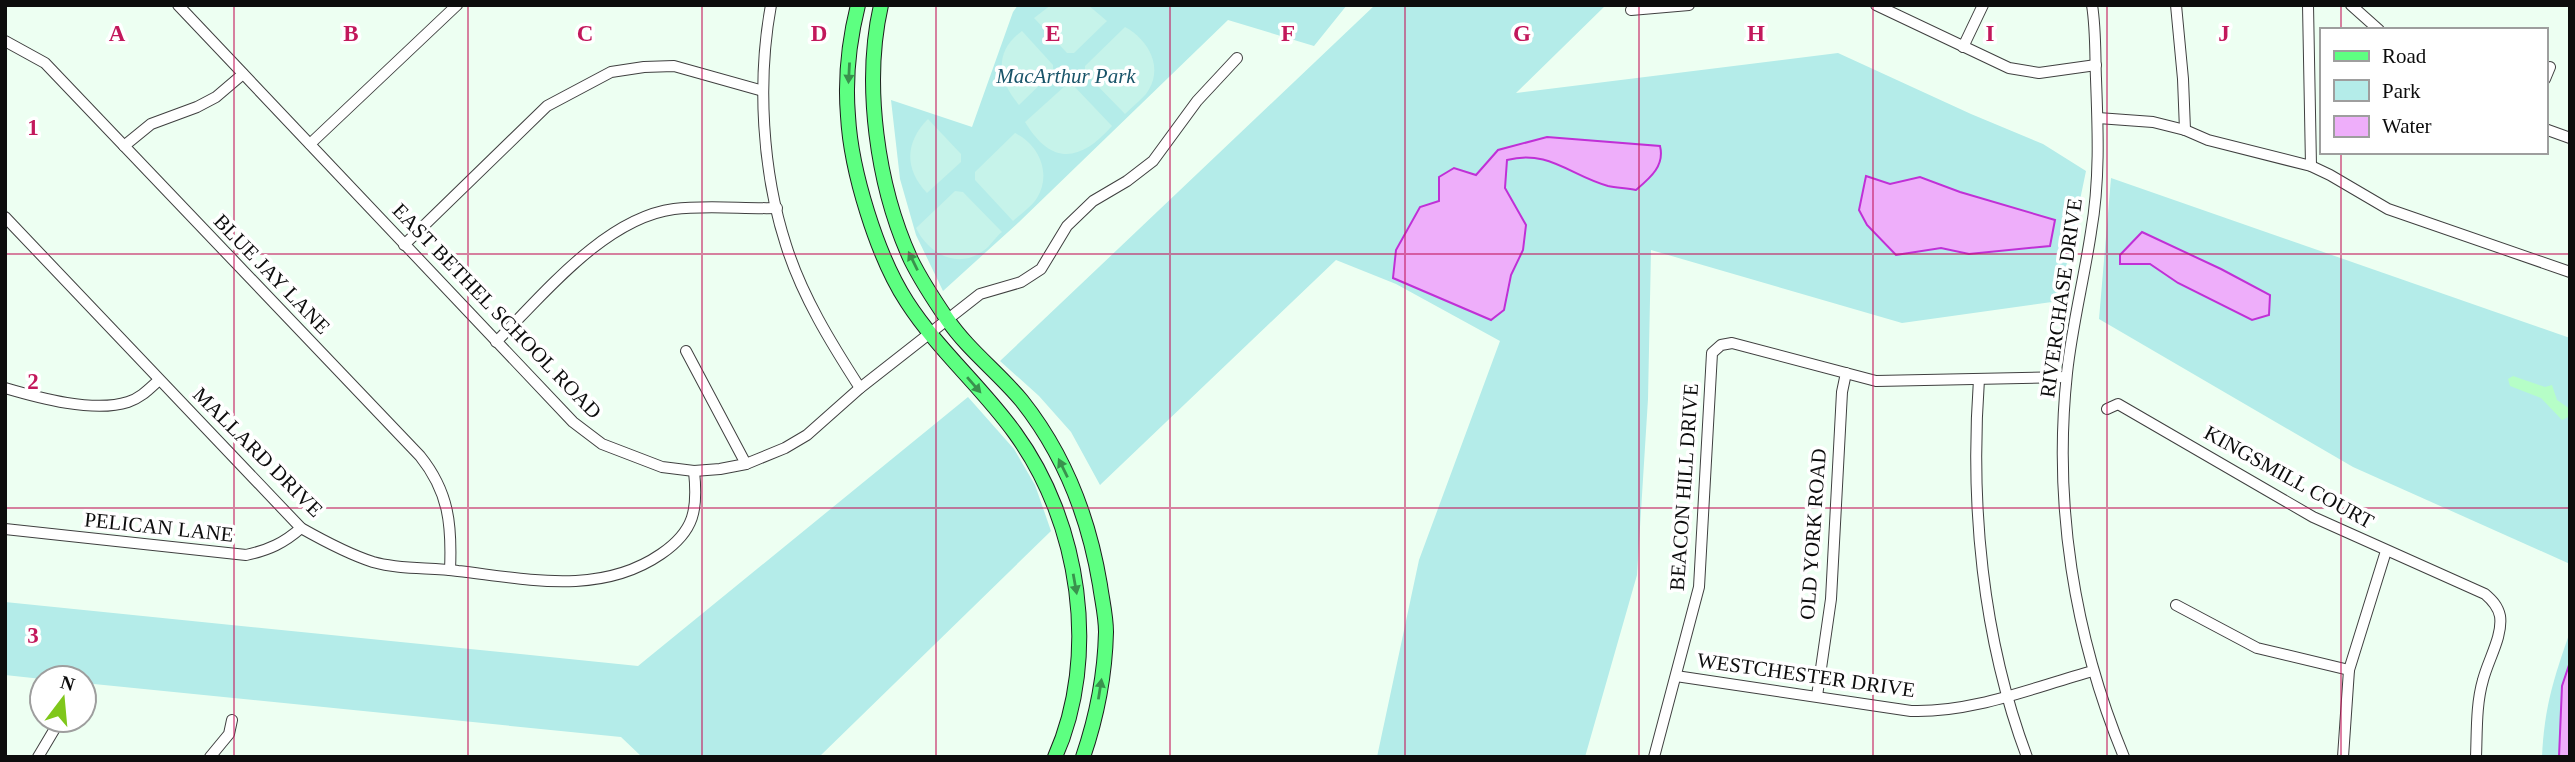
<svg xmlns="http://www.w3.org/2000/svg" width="2575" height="762" font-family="Georgia,serif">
<rect width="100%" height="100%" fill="#edfff2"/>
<g fill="#b4ece9">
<polygon points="1018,5 1347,5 1314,46 1228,20 1019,222 943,291 916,235 900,179 891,100 972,127 1013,12"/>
<polygon points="1375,5 1606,5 1516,93 1838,53 1971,114 2043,144 2086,171 2059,301 1902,323 1651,250 1648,399 1637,575 1585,757 1377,757 1419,560 1500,341 1396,284 1336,260 1100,485 1071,432 1039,396 1000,361"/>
<polygon points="2111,178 2570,338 2570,564 2353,467 2099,319"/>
<polygon points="968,397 1014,449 1035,485 1051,531 819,757 642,757 621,737 84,683 84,678 42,679 5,675 5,602 638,666"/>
<path d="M 2570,632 L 2570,757 L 2542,757 C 2544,708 2554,677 2570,632 Z"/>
</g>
<polygon fill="#b6fec7" points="2513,376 2545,387 2552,385 2557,400 2570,409 2570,416 2562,420 2541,398 2510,386 2508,379"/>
<g fill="#c6f3ea">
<polygon points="1051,5 1088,5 1107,21 1074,53 1067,53 1034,18"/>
<path d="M 1125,27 C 1149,40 1165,69 1146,94 C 1140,101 1132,107 1125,114 L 1085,73 L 1085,66 Z"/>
<path d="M 1022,31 L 1053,65 L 1053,72 L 1019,105 C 998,80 993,52 1022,31 Z"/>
<path d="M 1066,85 L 1073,85 L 1112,126 C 1081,161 1052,167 1025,122 Z"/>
<path d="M 928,119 L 961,154 L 961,162 L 927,193 C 904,169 905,142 928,119 Z"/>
<path d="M 1015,133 C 1039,145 1052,173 1037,198 C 1031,207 1021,214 1013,221 L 975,180 L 975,172 Z"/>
<path d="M 955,191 L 963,192 L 1002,232 C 995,237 991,246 983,251 C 957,270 928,253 916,228 Z"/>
</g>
<g fill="#eeaefa" stroke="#c030d6" stroke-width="2">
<path d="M 1547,137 L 1660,146 C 1665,166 1650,178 1636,190 C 1627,188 1617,188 1608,186 C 1571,176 1548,149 1507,160 L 1505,188 L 1526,225 L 1523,250 L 1511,275 L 1504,310 L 1491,320 L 1393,278 L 1396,250 L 1420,207 L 1439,201 L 1439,177 L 1454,168 L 1476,175 L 1498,150 Z"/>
<polygon points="1866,176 1890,184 1920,177 1960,192 2055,220 2050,246 1969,254 1941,248 1896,255 1867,225 1859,210"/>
<polygon points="2142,232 2221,269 2270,295 2269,315 2252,320 2178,283 2150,264 2120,264 2120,255"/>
<polygon points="2570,662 2570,757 2559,757 2562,686"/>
</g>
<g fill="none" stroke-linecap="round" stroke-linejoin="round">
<defs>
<g id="minor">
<polyline points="178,5 573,422 602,444 662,467 694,471 720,469 746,464 785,448 807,435 860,388 980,294 1021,282 1041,269 1067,226 1093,201 1127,181 1153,161 1197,101 1237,58"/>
<path d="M 771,5 C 757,81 762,171 786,245 C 802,296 831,343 860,388"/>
<polyline points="1876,5 2009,68 2039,73 2096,65"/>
<path d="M 2092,5 C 2096,30 2095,55 2096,79 C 2098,131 2100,181 2091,232 C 2084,279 2072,326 2067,373 C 2053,504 2074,636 2124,757"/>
<polyline points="2176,5 2183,79 2185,130"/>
<polyline points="2308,5 2311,166"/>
<polyline points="2351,5 2379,30"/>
<polyline points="1631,10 1689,5"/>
<path d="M 5,41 L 45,63 L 420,456 C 449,492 452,525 450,570"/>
<polyline points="1963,47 1983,5"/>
<polyline points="2545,79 2550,67"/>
<polyline points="2098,118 2153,122 2185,130 2208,140 2311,166 2330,175 2388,209 2570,272"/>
<polyline points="2545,129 2570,138"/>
<polyline points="310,144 457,5"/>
<polyline points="124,146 151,124 197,107 216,97 243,74"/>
<path d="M 5,217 L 301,528 C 324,541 348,554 373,562 C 401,570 430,567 458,571 C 527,579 600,596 661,554 C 695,531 698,509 694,471"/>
<polyline points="404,245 547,106 611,72 644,67 674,66 763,91"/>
<path d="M 496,342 C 543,295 605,218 674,209 C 705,205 745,209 777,208"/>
<polyline points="686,351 746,464"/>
<path d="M 1979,379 C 1970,505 1982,637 2027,757"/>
<path d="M 5,388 C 39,398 94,413 128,402 C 141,398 150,388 159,380"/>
<path d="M 2107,409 L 2118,404 L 2313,517 L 2485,594 C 2492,600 2498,606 2500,616 C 2503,636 2488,660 2483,680 C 2476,704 2477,731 2476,757"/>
<path d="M 5,529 L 246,555 C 269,550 284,543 301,528"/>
<polyline points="2176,605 2257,648 2349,670"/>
<path d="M 1676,676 L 1911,711 C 1973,713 2034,687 2093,671"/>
<polyline points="1817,696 1831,599 1842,392 1846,373"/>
<polyline points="38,757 60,720"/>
<polyline points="210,757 229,734 232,720"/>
<polyline points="1654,757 1699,587 1712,353 1721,345 1732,343 1876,381 2066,377"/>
<polyline points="2343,757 2349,670 2386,551"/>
</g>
<g id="major">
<path d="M 858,5 C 849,41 845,80 848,116 C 851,171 877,256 907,302 C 938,350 982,387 1015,433 C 1080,522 1100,656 1055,757"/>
<path d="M 881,5 C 863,84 877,186 911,260 C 921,280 934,300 947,319 C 968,350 998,372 1022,401 C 1064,454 1089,519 1100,585 C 1102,600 1106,616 1106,632 C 1105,675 1097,716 1083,757"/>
</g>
</defs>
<use href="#minor" stroke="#404040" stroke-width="12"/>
<use href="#major" stroke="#1e1e1e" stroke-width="16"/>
<use href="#minor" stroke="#fff" stroke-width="10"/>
<use href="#major" stroke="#5dff81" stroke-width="14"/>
</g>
<defs><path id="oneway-solid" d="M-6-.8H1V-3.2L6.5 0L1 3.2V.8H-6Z" transform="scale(1.75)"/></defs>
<g fill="#39924d">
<use href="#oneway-solid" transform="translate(849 73) rotate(93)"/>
<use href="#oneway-solid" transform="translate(913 261) rotate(-116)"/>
<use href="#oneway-solid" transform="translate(974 385) rotate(49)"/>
<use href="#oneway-solid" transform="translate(1063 468) rotate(-116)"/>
<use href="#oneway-solid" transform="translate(1075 584) rotate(80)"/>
<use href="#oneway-solid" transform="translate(1100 689) rotate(-81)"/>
</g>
<path fill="none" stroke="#c2185b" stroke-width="2" stroke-opacity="0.55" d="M 234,5 L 234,757M 468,5 L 468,757M 702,5 L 702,757M 936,5 L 936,757M 1170,5 L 1170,757M 1405,5 L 1405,757M 1639,5 L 1639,757M 1873,5 L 1873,757M 2107,5 L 2107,757M 2341,5 L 2341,30M 2341,152 L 2341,757M 5,254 L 2570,254M 5,508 L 2570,508"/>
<g text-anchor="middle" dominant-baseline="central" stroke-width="7" stroke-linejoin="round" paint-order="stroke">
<g font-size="21" font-style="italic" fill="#195469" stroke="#fff">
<text x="1066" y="76">MacArthur Park</text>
</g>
<g font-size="21" fill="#0d0d0d" stroke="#fff">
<text transform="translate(272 274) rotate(46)">BLUE JAY LANE</text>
<text transform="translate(2061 298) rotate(-82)">RIVERCHASE DRIVE</text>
<text transform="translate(497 311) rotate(46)">EAST BETHEL SCHOOL ROAD</text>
<text transform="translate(258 452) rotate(45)">MALLARD DRIVE</text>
<text transform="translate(2289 477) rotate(29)">KINGSMILL COURT</text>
<text transform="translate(1684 487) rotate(-86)">BEACON HILL DRIVE</text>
<text transform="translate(159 527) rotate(6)">PELICAN LANE</text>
<text transform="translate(1813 534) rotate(-86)">OLD YORK ROAD</text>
<text transform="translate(1806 675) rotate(8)">WESTCHESTER DRIVE</text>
</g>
</g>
<g font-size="23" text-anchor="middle" font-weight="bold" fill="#c2185b" stroke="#fff" stroke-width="7" stroke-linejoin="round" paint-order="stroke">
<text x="117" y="41">A</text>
<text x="351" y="41">B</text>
<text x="585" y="41">C</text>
<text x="819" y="41">D</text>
<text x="1053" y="41">E</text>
<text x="1288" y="41">F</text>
<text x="1522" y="41">G</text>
<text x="1756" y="41">H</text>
<text x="1990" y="41">I</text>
<text x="2224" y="41">J</text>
<text x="33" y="135">1</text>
<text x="33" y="389">2</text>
<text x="33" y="643">3</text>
</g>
<rect width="2575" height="762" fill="none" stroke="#0d0d0d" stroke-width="14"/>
<rect x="2320" y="28" width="228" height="126" fill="#ffffff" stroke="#9e9e9e" stroke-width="2"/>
<rect x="2334" y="51" width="35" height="10" fill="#5dff81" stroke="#9e9e9e" stroke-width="2"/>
<text x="2382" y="63" font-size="21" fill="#0d0d0d">Road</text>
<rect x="2334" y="80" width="35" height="21" fill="#b4ece9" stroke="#9e9e9e" stroke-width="2"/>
<text x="2382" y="98" font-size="21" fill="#0d0d0d">Park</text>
<rect x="2334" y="116" width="35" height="21" fill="#eeaefa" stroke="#9e9e9e" stroke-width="2"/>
<text x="2382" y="133" font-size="21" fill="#0d0d0d">Water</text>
<g transform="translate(63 699) rotate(16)"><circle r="33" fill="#ffffff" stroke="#9e9e9e" stroke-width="2"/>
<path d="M0-5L12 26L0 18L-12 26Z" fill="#7fc71b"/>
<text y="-10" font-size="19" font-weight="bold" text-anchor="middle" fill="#0d0d0d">N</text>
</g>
</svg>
